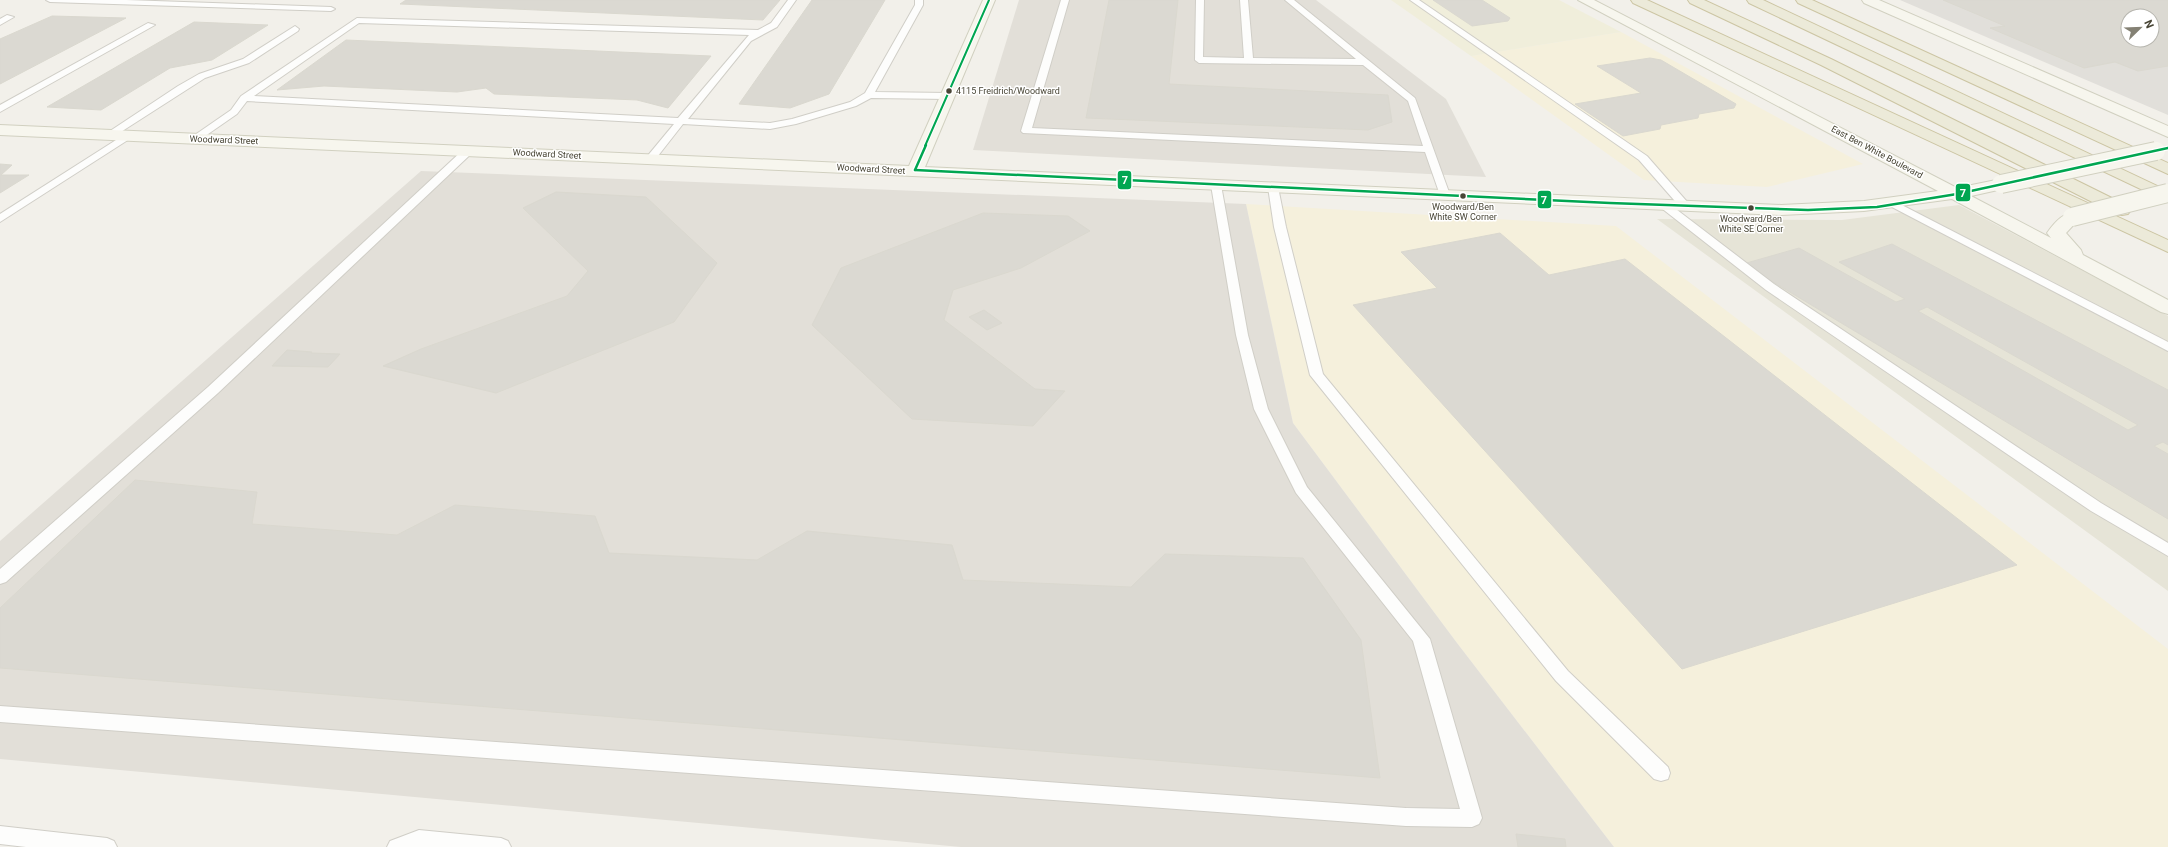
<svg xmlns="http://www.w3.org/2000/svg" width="2168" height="847" font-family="Roboto,sans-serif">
<rect width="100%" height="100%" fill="#f2f0ea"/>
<polygon fill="#e6e4d7" points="1959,205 2168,316 2168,591 1657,219 1842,220"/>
<g fill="#f5f0dc">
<polygon points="1621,32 1863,164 1767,187 1644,180 1471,56"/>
<polygon points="1246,204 1616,226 2168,649 2168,847 1614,847 1457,643 1293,423"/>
</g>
<g fill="#e2dfd8">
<polygon points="1019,0 1316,0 1446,99 1486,177 973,150"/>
<polygon points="421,171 1246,204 1293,423 1457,643 1614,847 961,847 0,759 0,541"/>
</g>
<polygon fill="#f0eedb" points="1391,0 1559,0 1621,32 1471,56"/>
<path fill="#e1dfda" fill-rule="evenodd" d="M 1900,0 L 2168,0 L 2168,115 ZM 2128,16 L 2152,16 L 2152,40 L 2128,40 Z"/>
<g fill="#dbd9d2" stroke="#dad8cf" fill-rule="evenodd">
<polygon points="406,0 780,0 763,20 400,4"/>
<polygon points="812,0 885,0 829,94 790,108 739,104"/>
<polygon points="1109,0 1178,0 1169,84 1388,95 1392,122 1368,130 1086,118"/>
<polygon points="1433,0 1482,0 1510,18 1508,21 1472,26"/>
<path d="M 1943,0 L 2168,0 L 2168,66 L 2138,71 L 2115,62 L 2084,68 L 1990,28 L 2005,26 ZM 2128,16 L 2152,16 L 2152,40 L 2128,40 Z"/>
<polygon points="52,16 126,18 0,84 0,39"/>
<polygon points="194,22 268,25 212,60 170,68 101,110 47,107"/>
<polygon points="346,40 711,56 668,108 637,100 494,94 486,88 457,92 324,86 277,90"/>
<polygon points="1650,58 1661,60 1736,104 1734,108 1699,114 1698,118 1661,125 1660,129 1623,136 1575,104 1641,93 1597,66"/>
<polygon points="0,164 12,165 1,175 29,175 0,193"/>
<polygon points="556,192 646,197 717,263 674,322 496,393 383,366 421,349 567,296 588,271 523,208"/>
<polygon points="983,213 1068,216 1090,231 1021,268 953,290 944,320 1035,389 1065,391 1033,426 912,419 812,325 841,268"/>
<polygon points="1500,233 1549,275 1625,259 2017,565 1682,669 1353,305 1437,288 1401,252"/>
<path d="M 1892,244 L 2168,390 L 2168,445 L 2163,442 L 2154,446 L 2168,454 L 2168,519 L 1743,264 L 1799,248 L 1896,302 L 1905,299 L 1839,262 ZM 1927,307 L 2138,425 L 2128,430 L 1918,311 Z"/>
<polygon points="984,310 1002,323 987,330 969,317"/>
<polygon points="287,350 312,352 311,353 340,354 328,367 272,366"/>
<polygon points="135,480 257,492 252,524 397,535 455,505 595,516 609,553 757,560 807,531 952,545 963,580 1131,587 1165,554 1303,558 1361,640 1380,778 0,668 0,608"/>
<polygon points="1516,834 1565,839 1566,847 1518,847"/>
</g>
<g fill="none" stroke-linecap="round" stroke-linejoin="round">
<defs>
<g id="lane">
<polygon points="46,0 126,0 331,7 335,9 331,11 50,2"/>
<path d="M 788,0 L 796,0 L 777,27 L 751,41 L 688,119 L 770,123 L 792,119 L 850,102 L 865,93 L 915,5 L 915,0 L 923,0 L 923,5 L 875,92 L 948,93 L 953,96 L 948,99 L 871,98 L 856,106 L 796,124 L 770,129 L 683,124 L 654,161 L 650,162 L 645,159 L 674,124 L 247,101 L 237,114 L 198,141 L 194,142 L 189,139 L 231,110 L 241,96 L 357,18 L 758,30 L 771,23 ZM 359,23 L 749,35 L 678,118 L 254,96 Z"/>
<polygon points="1061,0 1069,0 1032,128 1423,146 1408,101 1363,65 1199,63 1195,60 1196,0 1204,0 1203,57 1244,58 1240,0 1248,0 1253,58 1356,59 1285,0 1294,0 1415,98 1450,195 1445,198 1440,195 1425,152 1023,133 1021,131"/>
<polygon points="1410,0 1419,0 1647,156 1689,204 1690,206 1689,208 1681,208 1639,160"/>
<polygon points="7,15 14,17 0,25 0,19"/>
<polygon points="148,23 155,25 0,112 0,105"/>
<polygon points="295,26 299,29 298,31 249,63 205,78 113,137 109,138 104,135 178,86 199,74 243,59"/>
<polygon points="127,133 131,134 131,138 0,222 0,214"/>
<polygon points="468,148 472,149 472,153 218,393 6,582 0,584 0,569 208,387 464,149"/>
<polygon points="1216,182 1221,185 1248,335 1268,409 1307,487 1430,639 1482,818 1479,824 1472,827 1406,826 0,722 0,706 1406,808 1460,809 1413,641 1296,493 1254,409 1236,335 1211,185"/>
<polygon points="1273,184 1278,187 1286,227 1323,374 1568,671 1668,767 1670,773 1668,779 1661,781 1654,779 1556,681 1310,375 1274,227 1268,187"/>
<polygon points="1894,201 2168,342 2168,351 1890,206 1889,204"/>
<polygon points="1664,202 1668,203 1774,284 2101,503 2168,543 2168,556 2091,511 1766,290 1660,207 1659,205 1660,203"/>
<polygon points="0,826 107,838 114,841 117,847 26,847 0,844"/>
<polygon points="419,830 501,838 508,841 511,847 387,847 390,841"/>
</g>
<g id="secondary">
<path d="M 983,0 L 995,0 L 925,167 L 1781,205 L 1864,201 L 1938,191 L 1578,0 L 1594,0 L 1957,188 L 2001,179 L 2007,180 L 2009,184 L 2007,188 L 1971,196 L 2051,238 L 2047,233 C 2054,223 2065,210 2078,213 L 2081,217 L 2066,233 L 2081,250 L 2083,255 L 2168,300 L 2168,314 L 2161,312 L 1952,199 L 1864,211 L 1781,215 L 0,135 L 0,125 L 909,166 Z"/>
<polygon points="1862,0 1879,0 2168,126 2168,137 1864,3"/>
</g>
<g id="highway">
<polygon points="1631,0 1647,0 2168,240 2168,252 1633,3"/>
<polygon points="1688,0 1704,0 1831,59 2128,206 2131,210 2128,214 2122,215 2116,214 1821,65 1690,3"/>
<polygon points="1747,0 1763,0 2168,191 2168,202 1749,3"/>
<polygon points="1796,0 1812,0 2168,163 2168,174 1798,3"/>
</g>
</defs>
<use href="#lane" stroke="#d0cec7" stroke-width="2"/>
<use href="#secondary" stroke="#d1d0c0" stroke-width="2"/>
<use href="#highway" stroke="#ccc5a3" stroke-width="2"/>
<use href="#lane" fill="#fdfdfc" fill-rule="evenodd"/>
<use href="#secondary" fill="#f7f6ee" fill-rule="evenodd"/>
<use href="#highway" fill="#ecead9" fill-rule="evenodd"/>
<defs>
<g id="secondary-bridge">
<polyline points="2001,184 2156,151"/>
<polyline points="2072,217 2168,193"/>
</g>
</defs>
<use href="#secondary-bridge" stroke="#d1d0c0" stroke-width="20" stroke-linecap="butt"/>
<use href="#secondary-bridge" stroke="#f7f6ee" stroke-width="18"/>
<defs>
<polyline id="bus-1-far1" points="925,146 989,0"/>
<g id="bus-1">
<polyline points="915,170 1610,203 1808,210 1877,207 1957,194 2168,148"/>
<polyline points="915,170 926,145"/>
</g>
</defs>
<use href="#bus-1-far1" stroke="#fff" stroke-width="4"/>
<use href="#bus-1" stroke="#fff" stroke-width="5"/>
<use href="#bus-1-far1" stroke="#00a651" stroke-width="2"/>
<use href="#bus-1" stroke="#00a651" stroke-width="2.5"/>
</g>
<g fill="#484535" stroke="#fff" stroke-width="1.5">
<circle cx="949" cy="91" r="3.5"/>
<circle cx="1463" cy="196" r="3.5"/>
<circle cx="1751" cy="208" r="3.5"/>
</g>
<g text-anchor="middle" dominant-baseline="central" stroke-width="3" stroke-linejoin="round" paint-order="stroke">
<g font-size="9" fill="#484535" stroke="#fff">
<text x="956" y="91" text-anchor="start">4115 Freidrich/Woodward</text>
<text x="1463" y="207">Woodward/Ben<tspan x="1463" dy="10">White SW Corner</tspan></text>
<text x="1751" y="219">Woodward/Ben<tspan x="1751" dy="10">White SE Corner</tspan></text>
</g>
<g font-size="9" fill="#484535" stroke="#fff">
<text transform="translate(224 140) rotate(2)">Woodward Street</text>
<text transform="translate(1877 152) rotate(28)">East Ben White Boulevard</text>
<text transform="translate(547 154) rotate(3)">Woodward Street</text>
<text transform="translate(871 169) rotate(3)">Woodward Street</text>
</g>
</g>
<g stroke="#fff" stroke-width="1.5">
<rect x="1117" y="170" width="15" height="20" rx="4" fill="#00a651"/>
<rect x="1955" y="183" width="16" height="19" rx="4" fill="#00a651"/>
<rect x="1537" y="190" width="15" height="19" rx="4" fill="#00a651"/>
</g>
<g font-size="11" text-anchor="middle" font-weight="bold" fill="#fff">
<text x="1125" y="184">7</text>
<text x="1963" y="197">7</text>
<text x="1544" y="204">7</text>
</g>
<g transform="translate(2140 28) rotate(67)"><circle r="19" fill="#ffffff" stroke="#b6b5ae"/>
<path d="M0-3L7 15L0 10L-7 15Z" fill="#848174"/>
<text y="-6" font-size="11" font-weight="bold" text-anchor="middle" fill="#484535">N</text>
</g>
</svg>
